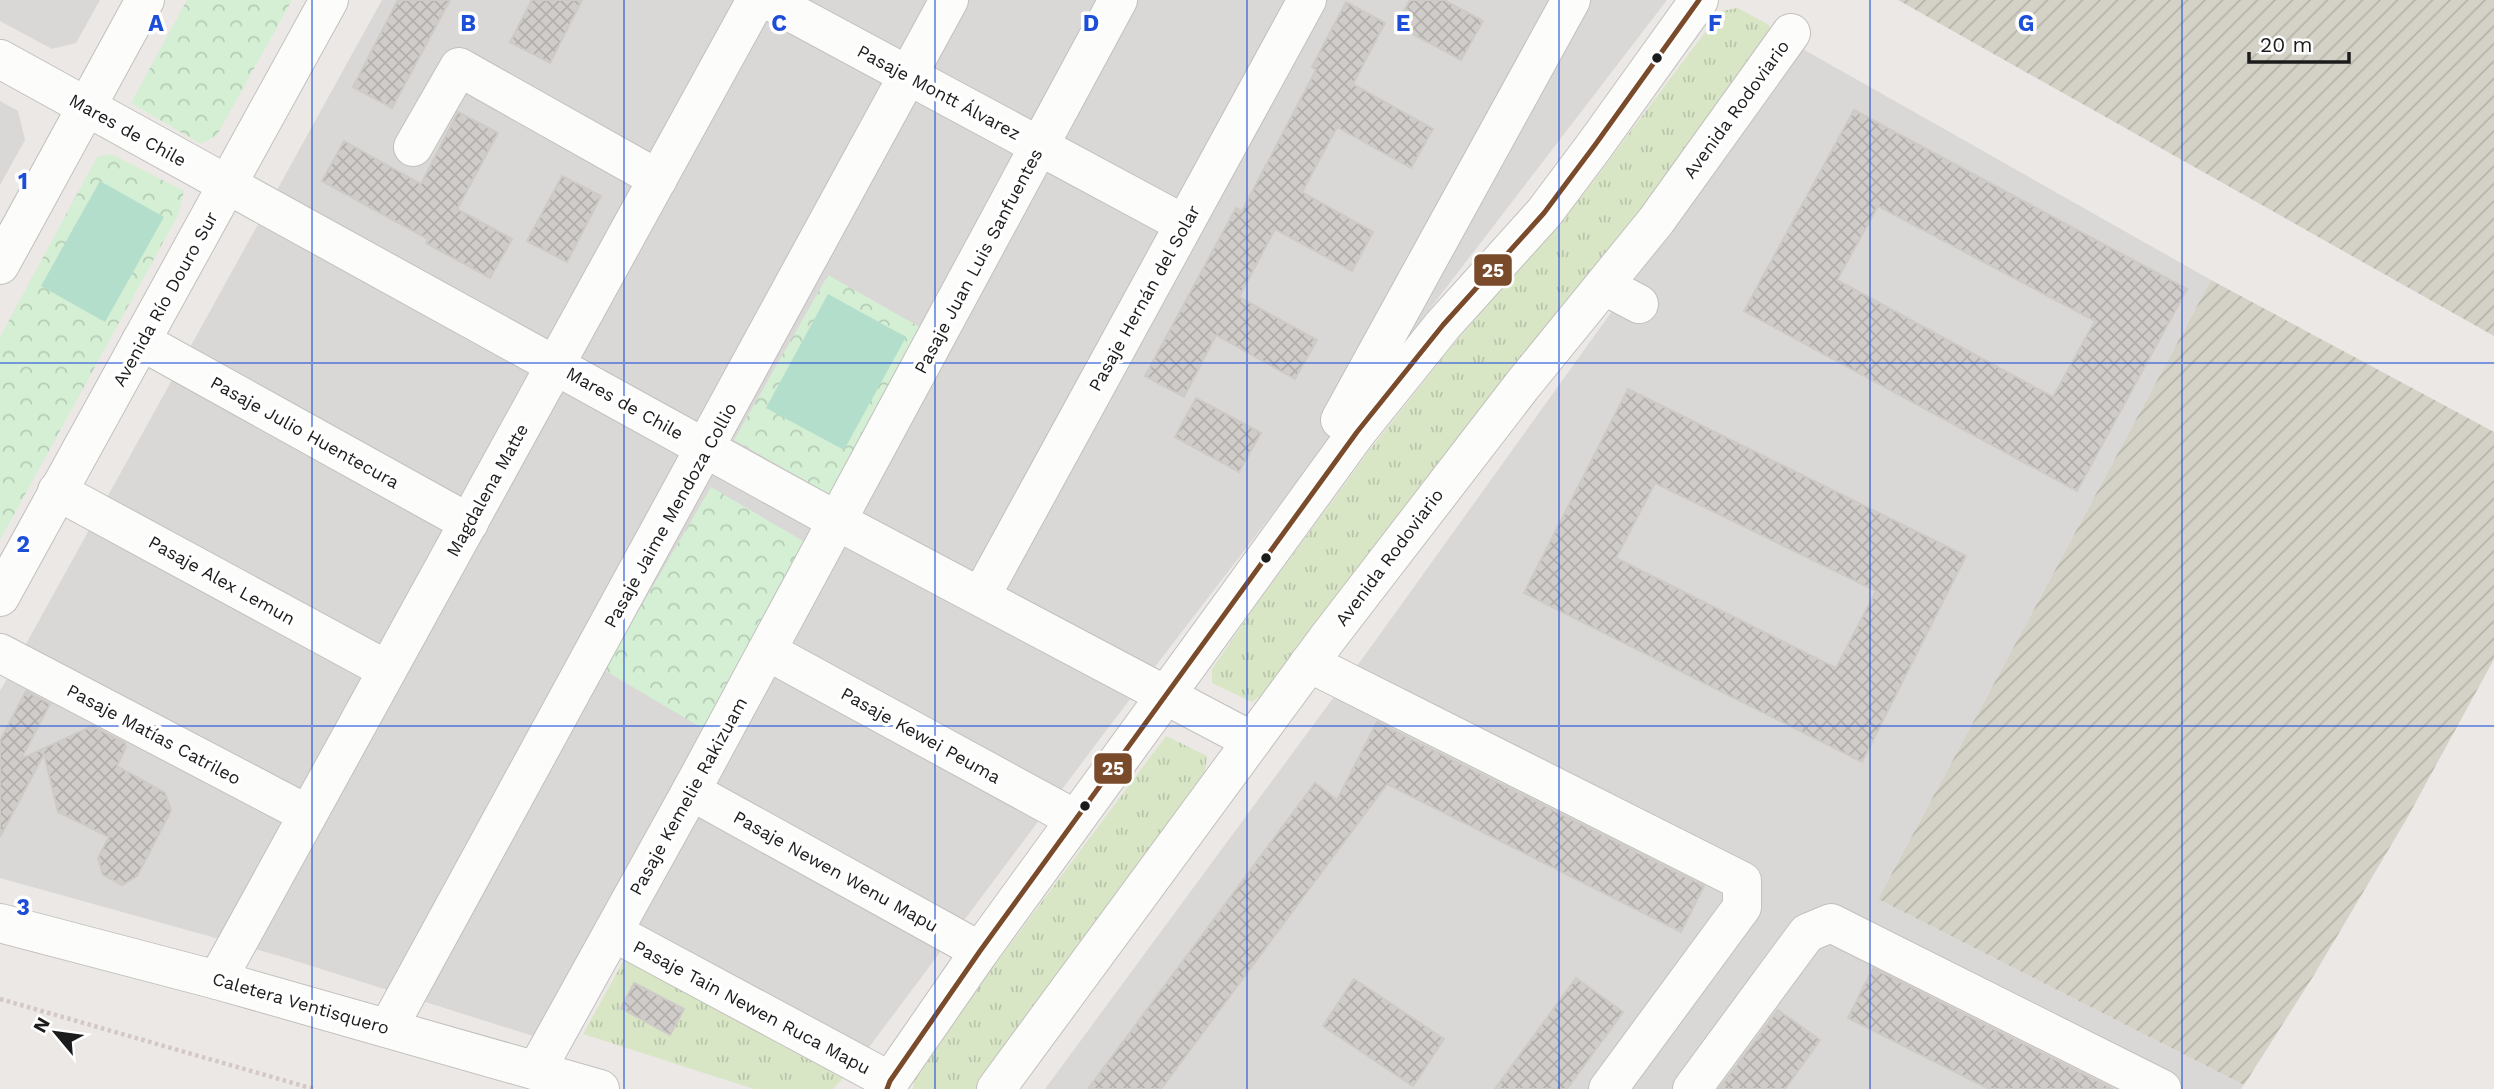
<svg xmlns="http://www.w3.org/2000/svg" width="2494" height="1089" font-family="'Work Sans',sans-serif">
<defs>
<pattern id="construction-furrows" width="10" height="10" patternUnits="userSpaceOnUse" patternTransform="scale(1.75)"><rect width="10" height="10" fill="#d4d2c7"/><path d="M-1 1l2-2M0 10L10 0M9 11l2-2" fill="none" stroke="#b5b4aa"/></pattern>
<pattern id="grass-tufts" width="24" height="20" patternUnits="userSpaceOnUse" patternTransform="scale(1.75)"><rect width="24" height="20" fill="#d8e6c6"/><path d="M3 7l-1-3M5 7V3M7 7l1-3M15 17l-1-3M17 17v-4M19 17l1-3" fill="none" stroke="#b9c5aa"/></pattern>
<pattern id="park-crowns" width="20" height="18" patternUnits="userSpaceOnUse" patternTransform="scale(1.75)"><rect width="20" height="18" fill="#d4efd4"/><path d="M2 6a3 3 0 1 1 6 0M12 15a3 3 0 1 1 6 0" fill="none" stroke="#b5ccb5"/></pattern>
<pattern id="building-cross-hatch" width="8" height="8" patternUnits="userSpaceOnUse" patternTransform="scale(1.75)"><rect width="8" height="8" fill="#d0ccca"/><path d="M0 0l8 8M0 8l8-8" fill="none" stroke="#b2afad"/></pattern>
</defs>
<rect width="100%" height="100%" fill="#ebe8e5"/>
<g fill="#dad8d6">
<polygon points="0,0 100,0 76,43 52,49 0,21"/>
<polygon points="382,0 1667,0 1108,728 855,1066 604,922 533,1036 280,956 0,878 0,691"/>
<polygon points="1801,48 2211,280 1878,899 2244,1085 2241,1089 1045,1089 1373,644"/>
<polygon points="0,101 18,111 25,140 0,185"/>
</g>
<g fill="url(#construction-furrows)">
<polygon points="1898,0 2494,0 2494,336"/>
<polygon points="2211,280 2494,432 2494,659 2406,820 2314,975 2244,1085 1878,899"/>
</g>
<g fill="url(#grass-tufts)">
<polygon points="1738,8 1769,25 1772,34 1598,273 1266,692 1252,702 1212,683 1212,669 1259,601 1372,447 1448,351 1586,191 1721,11"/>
<polygon points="1166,736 1207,756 1203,784 976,1089 913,1089 914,1073"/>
<polygon points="628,953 844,1077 833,1089 754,1089 583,1034"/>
</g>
<g fill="url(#park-crowns)">
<polygon points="187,0 292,0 217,135 201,144 131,103"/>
<polygon points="111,154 184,191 178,215 0,540 0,337 97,157"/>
<polygon points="828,275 932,334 838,499 734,440"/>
<polygon points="711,487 815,548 707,731 604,670"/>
</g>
<g fill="#b3decc">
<polygon points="100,181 164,217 105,322 41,286"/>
<polygon points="828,294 906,337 844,450 766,408"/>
</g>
<g fill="url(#building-cross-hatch)" stroke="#cecac6" stroke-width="2" fill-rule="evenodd">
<polygon points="398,0 450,0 392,108 353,87"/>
<polygon points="532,0 582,0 550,63 510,42"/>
<polygon points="1410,0 1444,0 1483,21 1461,60 1396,25"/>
<polygon points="1346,2 1385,23 1353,84 1433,129 1411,168 1337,127 1302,192 1373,232 1352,271 1275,229 1239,297 1317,340 1295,379 1216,335 1184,397 1145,376 1236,208 1242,211 1316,70 1312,67"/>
<path d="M 1854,110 L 2187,289 L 2077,491 L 1744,311 ZM 1878,206 L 2095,321 L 2053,397 L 1837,280 Z"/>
<polygon points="458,112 498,133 457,209 512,239 490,278 426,243 428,239 322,181 344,141 421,184"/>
<polygon points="562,176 601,196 567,262 527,241"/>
<path d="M 1628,389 L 1966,556 L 1862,762 L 1524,593 ZM 1655,483 L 1876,591 L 1836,668 L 1616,558 Z"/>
<polygon points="1196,398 1261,433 1239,472 1175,437"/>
<polygon points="26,691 50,704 21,759 92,726 125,743 126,747 117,766 165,793 171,811 137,876 122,885 103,875 98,858 109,837 58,812 44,754 0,837 0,741"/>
<polygon points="1377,722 1704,886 1681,932 1387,784 1161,1089 1088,1089 1315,783 1337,800"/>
<polygon points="1873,968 2113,1089 1989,1089 1848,1018"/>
<polygon points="1576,978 1623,1012 1567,1089 1495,1089"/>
<polygon points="1354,979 1444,1039 1413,1086 1323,1026"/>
<polygon points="634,983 684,1009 670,1035 621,1008"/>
<polygon points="1778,1010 1820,1040 1785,1089 1719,1089"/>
</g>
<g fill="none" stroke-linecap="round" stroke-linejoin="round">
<defs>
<g id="minor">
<polyline points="768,0 1184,224"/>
<polyline points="0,59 837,521 1252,741"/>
<polyline points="413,147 459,67 658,179"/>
<polyline points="0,265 145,0"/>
<polyline points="1605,286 1639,304"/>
<polyline points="141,341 469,523"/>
<polyline points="1348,425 1340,420 1571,0"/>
<polyline points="57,491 387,670"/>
<polyline points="981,596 1307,0"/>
<polyline points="0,597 329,0"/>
<polyline points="767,651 1075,819"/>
<polyline points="0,653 307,814"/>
<polyline points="1309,663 1742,881 1742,907 1608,1089"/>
<polyline points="691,791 980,951"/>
<polyline points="0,923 217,980 600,1089"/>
<polyline points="613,932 890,1081"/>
<polyline points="217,980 756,0"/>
<polyline points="388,1028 949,0"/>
<polyline points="537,1069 691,791 1118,0"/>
<polyline points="887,1089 890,1081 980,951 1357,432 1443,325 1544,213 1595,145 1699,0"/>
<polyline points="996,1089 1327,639 1521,387 1656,221 1791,33"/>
<polyline points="1692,1089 1807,933 1831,923 2162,1089"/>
</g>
</defs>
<use href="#minor" stroke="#c2c0bf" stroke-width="40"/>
<polyline stroke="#d4c7c6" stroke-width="4.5" stroke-dasharray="3.5 3.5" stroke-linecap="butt" points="0,999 314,1089"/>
<use href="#minor" stroke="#fcfcfb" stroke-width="38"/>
<defs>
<polyline id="bus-1" points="887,1089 890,1081 980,951 1357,432 1443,325 1544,213 1595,145 1699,0"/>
</defs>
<use href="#bus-1" stroke="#fff" stroke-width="10"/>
<use href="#bus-1" stroke="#7a4b2a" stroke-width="5"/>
</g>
<path fill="none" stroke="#1d4ed8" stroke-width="2" stroke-opacity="0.55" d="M 312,0 L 312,1089M 624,0 L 624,1089M 935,0 L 935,1089M 1247,0 L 1247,1089M 1559,0 L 1559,1089M 1870,0 L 1870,1089M 2182,0 L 2182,1089M 0,363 L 2494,363M 0,726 L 2494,726"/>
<g fill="#1c1c1c" stroke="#fff" stroke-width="2.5">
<circle cx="1657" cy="58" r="6"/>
<circle cx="1266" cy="558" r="6"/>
<circle cx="1085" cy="806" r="6"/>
</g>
<g text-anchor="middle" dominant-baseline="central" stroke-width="7" stroke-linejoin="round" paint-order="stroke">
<g font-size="18" fill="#1c1c1c" stroke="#fff">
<text transform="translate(939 92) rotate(28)">Pasaje Montt Álvarez</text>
<text transform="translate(1736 109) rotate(-54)">Avenida Rodoviario</text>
<text transform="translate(128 130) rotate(29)">Mares de Chile</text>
<text transform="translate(978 261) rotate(-62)">Pasaje Juan Luis Sanfuentes</text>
<text transform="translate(1144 298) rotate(-61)">Pasaje Hernán del Solar</text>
<text transform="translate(165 299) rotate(-61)">Avenida Río Douro Sur</text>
<text transform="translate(625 403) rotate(29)">Mares de Chile</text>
<text transform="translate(305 432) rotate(29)">Pasaje Julio Huentecura</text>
<text transform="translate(487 490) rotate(-61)">Magdalena Matte</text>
<text transform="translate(670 515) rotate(-61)">Pasaje Jaime Mendoza Collio</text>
<text transform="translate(1389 557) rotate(-53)">Avenida Rodoviario</text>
<text transform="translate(222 580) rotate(29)">Pasaje Alex Lemun</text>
<text transform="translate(154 734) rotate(28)">Pasaje Matías Catrileo</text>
<text transform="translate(921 735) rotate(29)">Pasaje Kewei Peuma</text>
<text transform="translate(688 796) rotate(-61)">Pasaje Kemelie Rakizuam</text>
<text transform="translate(836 871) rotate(29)">Pasaje Newen Wenu Mapu</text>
<text transform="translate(301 1003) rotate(16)">Caletera Ventisquero</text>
<text transform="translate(752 1007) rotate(28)">Pasaje Tain Newen Ruca Mapu</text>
</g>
</g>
<g font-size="23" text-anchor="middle" font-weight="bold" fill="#1d4ed8" stroke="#fff" stroke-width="7" stroke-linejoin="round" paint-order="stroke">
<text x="156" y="31">A</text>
<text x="468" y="31">B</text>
<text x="779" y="31">C</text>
<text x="1091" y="31">D</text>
<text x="1403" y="31">E</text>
<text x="1715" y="31">F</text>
<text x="2026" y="31">G</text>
<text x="23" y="189">1</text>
<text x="23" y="552">2</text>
<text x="23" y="915">3</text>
</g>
<g stroke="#fff" stroke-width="2.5">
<rect x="1473" y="253" width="40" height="34" rx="7" fill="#7a4b2a"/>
<rect x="1093" y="752" width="40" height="33" rx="7" fill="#7a4b2a"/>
</g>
<g font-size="19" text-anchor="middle" font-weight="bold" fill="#fff">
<text x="1493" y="277">25</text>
<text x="1113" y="775">25</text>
</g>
<g transform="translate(56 1033) rotate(299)" stroke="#ffffff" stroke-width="5" paint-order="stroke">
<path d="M0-5L12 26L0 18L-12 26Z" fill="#1c1c1c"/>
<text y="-10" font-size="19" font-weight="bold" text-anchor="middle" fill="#1c1c1c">N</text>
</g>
<path d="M2249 52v10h100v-10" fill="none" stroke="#1c1c1c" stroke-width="3.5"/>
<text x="2260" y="52" font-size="21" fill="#1c1c1c" stroke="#ffffff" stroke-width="5" paint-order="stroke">20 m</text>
</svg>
